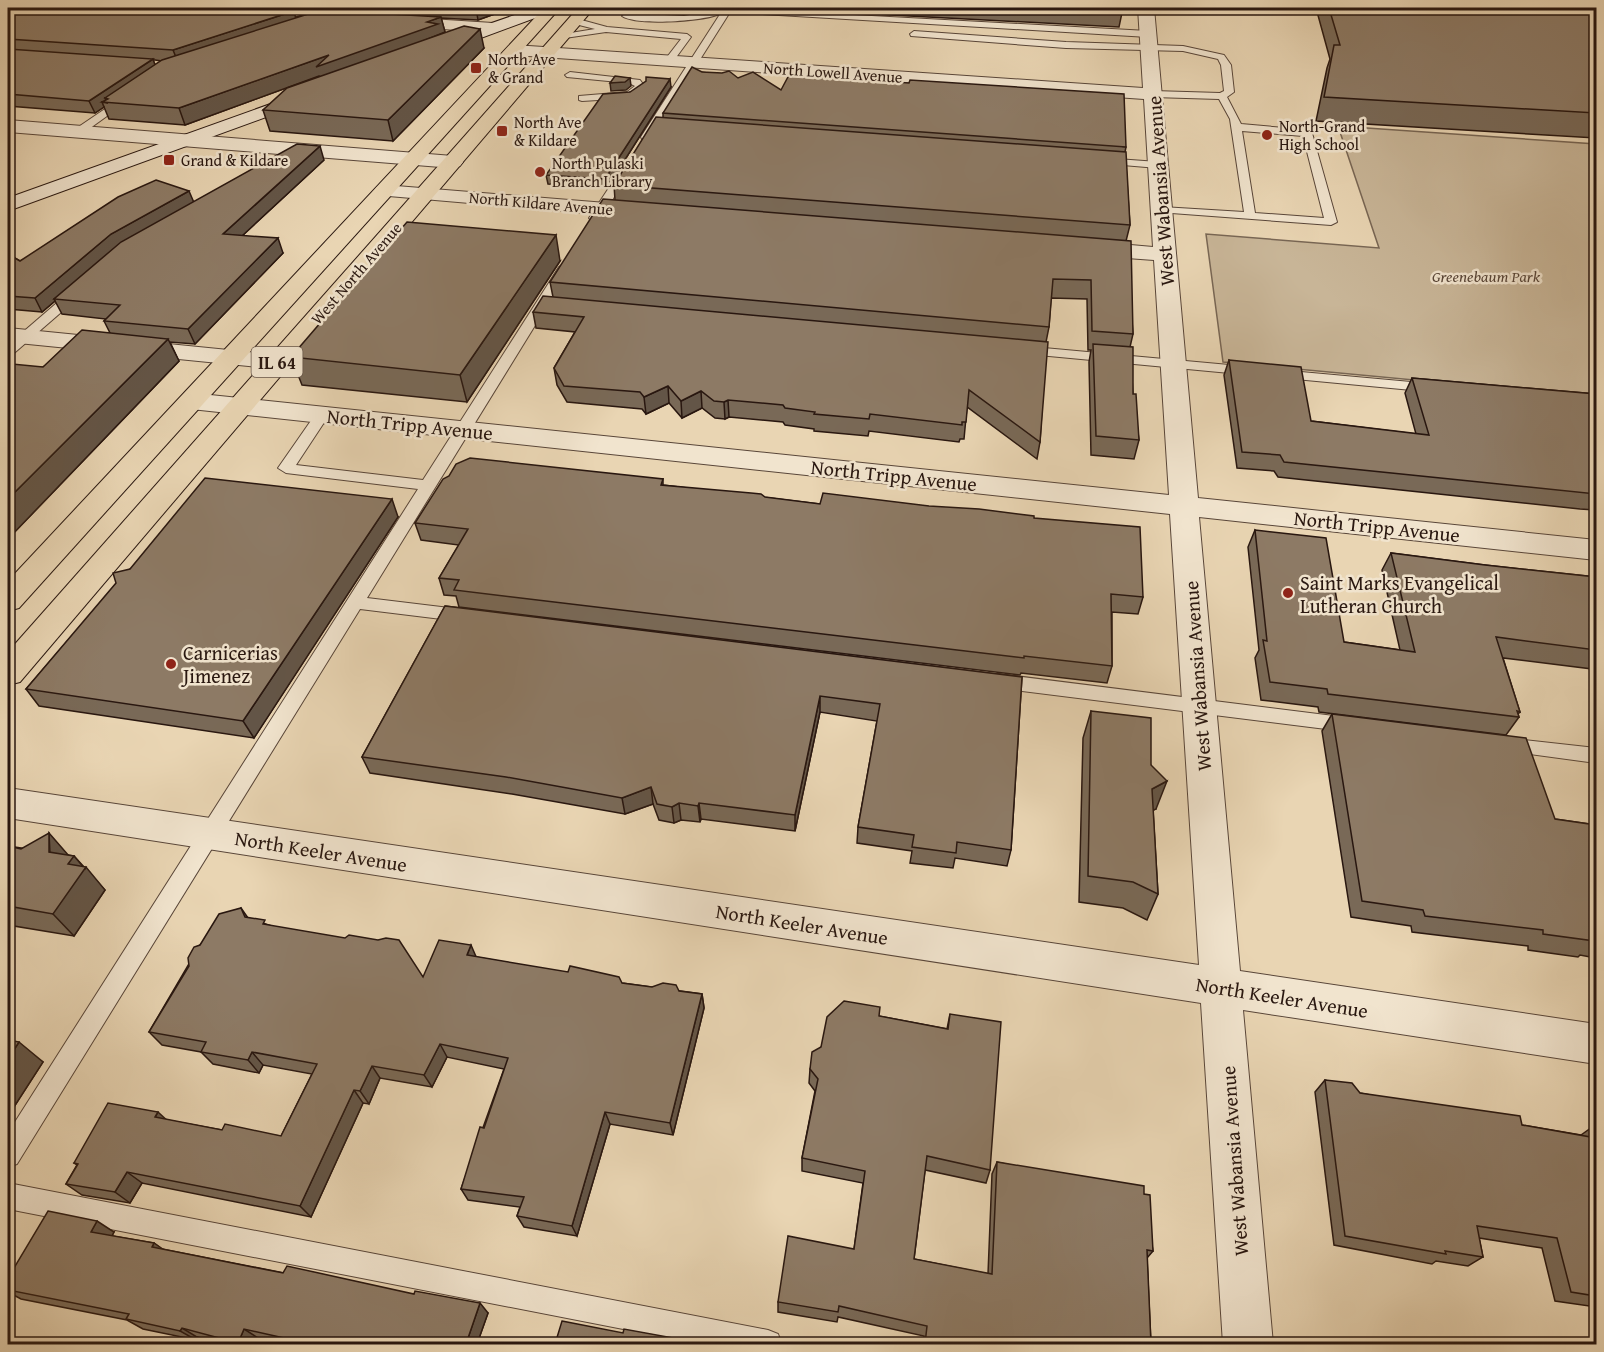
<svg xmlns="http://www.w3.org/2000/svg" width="1604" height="1352" font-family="'Gentium Book Plus',serif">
<rect width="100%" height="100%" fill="#e9d5b3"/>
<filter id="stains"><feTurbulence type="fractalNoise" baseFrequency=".00333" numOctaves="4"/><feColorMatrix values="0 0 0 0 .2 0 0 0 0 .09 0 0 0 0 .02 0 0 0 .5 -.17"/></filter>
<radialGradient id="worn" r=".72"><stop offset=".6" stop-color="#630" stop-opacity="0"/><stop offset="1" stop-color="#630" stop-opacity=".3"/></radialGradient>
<polygon fill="#c8b597" stroke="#786654" stroke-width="1.5" points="1338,126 1596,144 1596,397 1223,362 1206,234 1379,248"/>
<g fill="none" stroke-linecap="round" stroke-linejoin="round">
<defs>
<g id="lane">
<polygon points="401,8 410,8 393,23 387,23 387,19"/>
<path d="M 713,8 L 721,8 L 717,15 C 699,21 637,26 622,16 L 626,13 L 684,16 L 711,11 Z"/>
<polygon points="724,8 1148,31 1152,34 1148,37 730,12 651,137 642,139 641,137"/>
<polygon points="574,18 607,27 687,34 691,37 672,63 669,64 664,61 681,39 606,32 558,39 558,35 595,29 571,23 571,19"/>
<path d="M 914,31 L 1066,42 L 1183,46 L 1224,55 L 1231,65 L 1234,92 L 1227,97 L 1241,124 L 1307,130 L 1312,133 L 1337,222 L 1331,225 L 1158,212 L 1156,210 L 1162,207 L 1244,212 L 1230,119 L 1219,99 L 1153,97 L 1148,94 L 1153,91 L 1220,93 L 1224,91 L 1221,65 L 1218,59 L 1183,51 L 1066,48 L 911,36 L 910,34 ZM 1242,131 L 1303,136 L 1324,218 L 1255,213 Z"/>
<polygon points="570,72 640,80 645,87 630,98 582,101 579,100 579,96 627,92 635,86 629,83 567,77 565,75"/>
<polygon points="124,96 132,98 82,134 74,134 74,130"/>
<polygon points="1103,158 1158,162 1163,165 1158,168 1099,163 1099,159"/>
<polygon points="627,165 632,168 601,218 599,220 591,220 589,218 622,168"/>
<polygon points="565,263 571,267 367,598 466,610 472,612 475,616 472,620 466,622 360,609 17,1164 8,1167 8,1133 418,489 286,473 278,468 317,412 322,411 329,415 296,465 423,480 559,267"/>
<polygon points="77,288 81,289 83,292 81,295 13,354 8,355 8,345 73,289"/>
<polygon points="1022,346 1251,367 1258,371 1251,375 1017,353 1015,350"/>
<polygon points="1279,370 1433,384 1440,388 1433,392 1274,377 1272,374 1274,371"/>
<polygon points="999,674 1350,718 1357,720 1359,725 1357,730 1350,732 999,688 993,686 990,681 993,676"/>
<polygon points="1506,738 1596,748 1596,763 1499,750 1497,745 1499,740"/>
<polygon points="8,1183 768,1330 778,1334 782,1344 700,1344 8,1209"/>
</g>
<g id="street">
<polygon points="176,8 252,8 347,13 355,18 347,23 184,13"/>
<polygon points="1138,8 1154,8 1198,498 1596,540 1596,560 1199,517 1240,971 1596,1024 1596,1064 1243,1010 1273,1344 1223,1344 1201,1003 8,818 8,788 1199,965 1170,514 191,409 182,406 178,401 182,396 191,393 1169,495 1154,260 1086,255 1078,253 1075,248 1078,243 1086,241 1153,247 1144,99 514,55 506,50 514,45 1143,88"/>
<polygon points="399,17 493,23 501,28 493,33 393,25 391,22"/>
<polygon points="8,120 453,156 460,158 463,162 460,166 453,168 8,132"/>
<polygon points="384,185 643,206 650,208 653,212 650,216 643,218 377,195 374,191 377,187"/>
<polygon points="8,328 278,355 287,357 290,362 287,367 278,369 8,342"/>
</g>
<g id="secondary">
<polygon points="535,8 556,8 554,11 443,52 437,53 429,48 431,44"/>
<polygon points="1554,8 1596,8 1596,14 1562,13"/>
<polygon points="304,92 310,93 313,97 310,101 8,211 8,198"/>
</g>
<g id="primary">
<polygon points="544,8 560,8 19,608 8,611 8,581"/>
<polygon points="578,8 594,8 20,682 8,685 8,652"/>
</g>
</defs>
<use href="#lane" stroke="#594639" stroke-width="2"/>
<use href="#street" stroke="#594639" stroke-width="2"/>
<use href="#secondary" stroke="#291710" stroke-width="2"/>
<use href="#primary" stroke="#291710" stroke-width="2"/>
<use href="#lane" fill="#f1e4ce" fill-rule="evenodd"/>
<use href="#street" fill="#f1e4ce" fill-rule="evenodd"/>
<use href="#secondary" fill="#f1e4ce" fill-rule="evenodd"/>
<use href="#primary" fill="#e9d5b3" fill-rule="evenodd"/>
</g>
<g fill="#796957" stroke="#291710" stroke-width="1.5" fill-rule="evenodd">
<path d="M 8,8 L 296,17 L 319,10 L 278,8 L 398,8 L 390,14 L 405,15 L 403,8 L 511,8 L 478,20 L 441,18 L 445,32 L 440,34 L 484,48 L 393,141 L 270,131 L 263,110 L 319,77 L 319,76 L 185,125 L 109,119 L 104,107 L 95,113 L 8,106 ZM 153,60 L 155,60 L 162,61 L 155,65 Z"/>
<polygon points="757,8 1123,8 1119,27"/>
<polygon points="1316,8 1518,8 1596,12 1596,138 1316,121 1327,68 1330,59"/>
<polygon points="702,72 738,78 781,90 1126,147 1125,152 1130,225 1126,241 1133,334 1130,347 1133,394 1139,440 1134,459 1091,455 1089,362 1091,350 1088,350 1087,299 1051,298 1049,327 1046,342 1040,442 1037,459 967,407 964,439 960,439 959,442 869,431 868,436 814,431 814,429 785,425 783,422 729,417 725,419 715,418 702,408 682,418 669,403 646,414 642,409 567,402 557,385 554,368 575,332 536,328 533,312 553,297 550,282 615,200 614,185 663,118 663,113"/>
<polygon points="671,87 607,188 548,184 546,175 630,92"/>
<polygon points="324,160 243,235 283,253 195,344 170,342 179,361 8,539 8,368 43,367 110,333 104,321 106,319 62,314 55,301 42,312 8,309 8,254 20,261 194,202"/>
<polygon points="560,261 467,402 302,385 291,357"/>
<polygon points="1229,360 1311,421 1416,434 1405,393 1412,378 1596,394 1596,508 1595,510 1580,509 1278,477 1274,471 1237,468 1224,375"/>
<polygon points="663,479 663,485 820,504 1034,518 1143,597 1138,614 1112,612 1112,666 1107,683 1021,673 1020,675 459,607 456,596 444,595 439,578 459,545 421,540 415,523"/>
<polygon points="398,517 254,738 39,706 26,689 130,569"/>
<polygon points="1255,530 1344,642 1400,650 1382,570 1391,553 1485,565 1596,577 1596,683 1592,669 1503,658 1520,712 1518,714 1519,717 1506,735 1319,712 1318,707 1261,700 1255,658 1259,650 1248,547"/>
<polygon points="445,606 1022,677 1011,850 1007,866 955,858 953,868 910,863 912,851 857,843 858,827 877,721 820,712 795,831 701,819 700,822 681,820 674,823 659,820 653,804 625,814 512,794 370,773 362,757"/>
<polygon points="1091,711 1151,765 1156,809 1153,810 1158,894 1147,920 1123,908 1079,902 1083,738"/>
<polygon points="1332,714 1555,819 1596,825 1596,958 1580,955 1578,957 1528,950 1528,946 1412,932 1411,926 1351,917 1322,731"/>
<polygon points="8,846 74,856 105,890 74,936 8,925"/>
<polygon points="241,908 248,918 423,977 476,957 622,983 702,994 704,1008 673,1135 610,1124 577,1236 524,1227 517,1216 520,1207 468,1200 461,1189 504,1069 447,1057 432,1087 380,1078 369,1104 363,1103 311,1217 142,1183 130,1203 82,1195 66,1184 77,1165 74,1163 167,1120 222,1130 281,1136 312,1074 263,1065 259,1073 213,1064 201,1052 162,1045 149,1032 200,945"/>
<polygon points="950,1014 990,1170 986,1183 925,1170 914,1259 988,1274 992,1174 997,1162 1144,1194 1153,1251 1147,1258 1151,1344 923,1344 924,1336 838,1317 837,1322 778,1312 778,1302 854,1249 863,1183 802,1171 802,1158 815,1091 809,1083 810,1069 821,1047 879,1016 947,1029"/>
<polygon points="8,1040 43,1062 14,1107 8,1106"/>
<polygon points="1325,1080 1360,1093 1522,1125 1581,1135 1595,1125 1596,1125 1596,1307 1555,1301 1542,1248 1479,1238 1483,1257 1468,1266 1436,1261 1432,1264 1334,1245 1315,1092"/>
<polygon points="114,1232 112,1236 154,1243 162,1249 488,1313 477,1344 286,1344 258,1338 255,1344 226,1344 197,1337 196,1340 143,1329 127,1320 21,1299 8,1292 8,1278"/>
</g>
<g fill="#635547" stroke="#291710" stroke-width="1.5">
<polygon points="388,8 398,8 389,14"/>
<polygon points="476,8 511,8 478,20"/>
<polygon points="294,11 297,23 178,62 173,50"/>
<polygon points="441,17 445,32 321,83 319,76 185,125 179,108 329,55"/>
<polygon points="480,29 484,48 393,141 388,120"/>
<polygon points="153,59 157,71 108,99 105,98 107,103 102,102 104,107 95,113 89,101"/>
<polygon points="630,78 631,86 626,90 611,91 610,83"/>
<polygon points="670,79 671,87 607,188 605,179"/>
<polygon points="320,146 324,160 229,248 223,234"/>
<polygon points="8,177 12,187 8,188"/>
<polygon points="189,191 195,205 54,299 55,301 42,312 35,298 111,234"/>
<polygon points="556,235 560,261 467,402 460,375"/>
<polygon points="278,238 283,253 195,344 188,329"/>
<polygon points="168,339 179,361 8,539 8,499"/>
<polygon points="668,386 669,403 646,414 644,397"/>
<polygon points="701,391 702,408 682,418 681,401"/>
<polygon points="728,400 729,417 725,419 724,402"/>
<polygon points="392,499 398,517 254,738 243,721"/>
<polygon points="820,696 820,712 795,831 795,815"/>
<polygon points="1167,781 1156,809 1141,816 1152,789"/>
<polygon points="651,787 653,804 625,814 622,798"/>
<polygon points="679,803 681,820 674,823 672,807"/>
<polygon points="699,803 701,819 700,822 698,806"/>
<polygon points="49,833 69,856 74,856 85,869 86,867 105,890 74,936 53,914"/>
<polygon points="471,945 477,959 467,955"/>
<polygon points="702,994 704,1008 673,1135 670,1123"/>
<polygon points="19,1042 43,1062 14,1107 8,1102 8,1059"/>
<polygon points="440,1044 447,1057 432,1087 424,1075"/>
<polygon points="252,1052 263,1065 259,1073 248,1060"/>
<polygon points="372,1066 380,1078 369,1104 360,1091"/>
<polygon points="354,1090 363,1103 311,1217 300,1206"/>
<polygon points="158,1112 171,1124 155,1117"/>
<polygon points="605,1112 610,1124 577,1236 572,1226"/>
<polygon points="127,1172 142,1183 130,1203 115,1192"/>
<polygon points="97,1221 114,1232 108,1243 91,1232"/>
<polygon points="154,1243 170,1254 152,1247"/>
<polygon points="480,1303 488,1313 477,1344 466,1344"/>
<polygon points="182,1328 197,1337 196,1340 180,1331"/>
<polygon points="244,1329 258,1338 255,1344 241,1344 238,1343"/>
<polygon points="312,1340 319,1344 311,1344"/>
</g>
<g fill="#8d7a65" stroke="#291710" stroke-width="1.5">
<polygon points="8,8 237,8 294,11 173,50 8,39"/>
<polygon points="1329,8 1518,8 1596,12 1596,113 1324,97 1334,45 1340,45"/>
<polygon points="321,10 441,17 427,22 438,24 316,67 329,55 179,108 102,102 108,99 105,98 162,60"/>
<polygon points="464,26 480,29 388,120 263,110 287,88"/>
<polygon points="8,49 153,59 89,101 8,94"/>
<polygon points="692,67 702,72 722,73 729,71 738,78 753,72 781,90 789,75 909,83 910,80 1124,94 1126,147 663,113"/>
<polygon points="615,76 630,78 625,82 610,83"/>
<polygon points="646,77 670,79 605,179 546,175 603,94 630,92 646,81"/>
<polygon points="656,117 1126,152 1130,225 614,185"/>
<polygon points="297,144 320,146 223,234 278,238 188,329 104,321 120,305 54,299 121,242"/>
<polygon points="156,180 189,191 111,234 35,298 8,296 8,254 20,261 118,197"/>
<polygon points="603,199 1131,241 1133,334 1092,331 1091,280 1053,279 1049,327 550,282"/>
<polygon points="407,222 556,235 460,375 291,357"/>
<polygon points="543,296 1048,342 1040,442 969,390 966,422 962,422 962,425 870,414 869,419 814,414 815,412 785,408 783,405 728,400 724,402 714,401 701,391 681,401 668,386 644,397 640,392 564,386 554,368 584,317 533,312"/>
<polygon points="82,330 168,339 8,499 8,368 12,364 43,367"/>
<polygon points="1093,344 1133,347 1133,394 1136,394 1139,440 1096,436"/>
<polygon points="1229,360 1301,367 1311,421 1429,435 1412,378 1596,394 1596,494 1284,462 1280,455 1242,452"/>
<polygon points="470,458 663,479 661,485 751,493 761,494 765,497 820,504 823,493 929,506 979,509 1034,516 1034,518 1140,527 1143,597 1111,594 1112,666 1024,656 1024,658 454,590 459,580 439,578 468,529 415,523 443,479 449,476 456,464"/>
<polygon points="205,478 392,499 243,721 26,689 116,583 113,573 130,569"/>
<polygon points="1255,530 1326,538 1344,642 1415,652 1391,553 1485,565 1596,577 1596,650 1496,637 1520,712 1517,711 1519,717 1328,694 1327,689 1270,682 1263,640 1267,641"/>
<polygon points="445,606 1022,677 1011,850 957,842 956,853 912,847 914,835 858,827 880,704 820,696 795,815 699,803 698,806 679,803 672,807 657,804 651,787 622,798 506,777 362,757"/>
<polygon points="1091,711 1151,718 1151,765 1167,781 1152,789 1158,894 1133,882 1088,876"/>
<polygon points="1332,714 1526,738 1555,819 1596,825 1596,940 1594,939 1595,941 1543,934 1543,930 1425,916 1423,910 1362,901"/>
<polygon points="49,833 49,852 74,856 68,864 86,867 53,914 8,906 8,846 21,849"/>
<polygon points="241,908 245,917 265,920 263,924 345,938 349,935 378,940 386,938 399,940 423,977 439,940 471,945 467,955 568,972 570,966 619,977 622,983 652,987 663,983 676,985 679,991 702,994 670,1123 605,1112 572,1226 517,1216 524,1197 461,1189 480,1127 484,1128 508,1058 440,1044 424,1075 372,1066 360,1091 354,1090 300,1206 127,1172 115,1192 66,1184 78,1164 74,1163 108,1103 158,1112 155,1117 222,1130 225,1124 281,1136 317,1064 252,1052 248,1060 201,1052 206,1042 149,1032 189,966 188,958 194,947 200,945 219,914"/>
<polygon points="844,1001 880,1007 879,1016 948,1029 950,1014 1001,1022 990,1170 927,1156 914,1259 992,1274 997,1162 1144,1186 1144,1194 1150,1195 1153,1251 1147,1250 1151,1344 925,1344 927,1326 839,1306 838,1312 778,1302 788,1236 854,1249 865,1171 802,1158 818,1079 810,1069 812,1052 821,1047 827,1017"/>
<polygon points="8,1040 19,1042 8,1059"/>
<polygon points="1325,1080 1352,1083 1360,1093 1520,1116 1522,1125 1596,1138 1596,1296 1571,1292 1557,1238 1477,1226 1483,1257 1445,1251 1446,1254 1345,1236"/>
<polygon points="48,1211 97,1221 91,1232 154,1243 152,1247 283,1273 287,1266 414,1294 415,1291 480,1303 466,1344 332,1344 312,1340 311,1344 244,1329 238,1343 182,1328 180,1331 126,1319 129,1314 8,1290 8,1278"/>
<polygon points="562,1321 623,1333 624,1329 706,1344 555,1344"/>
</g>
<g fill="#8f2418" stroke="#f1e4ce" stroke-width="2">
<rect x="470" y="62" width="12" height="12" rx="3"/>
<rect x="496" y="125" width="12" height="12" rx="3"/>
<circle cx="1267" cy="135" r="6"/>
<rect x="163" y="154" width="12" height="12" rx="3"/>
<circle cx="540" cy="172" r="6"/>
<circle cx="1288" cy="593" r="6"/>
<circle cx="171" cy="664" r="6"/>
</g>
<g text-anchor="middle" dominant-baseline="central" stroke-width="5" stroke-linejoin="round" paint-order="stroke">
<g font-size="16" fill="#291710" stroke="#f1e4ce" text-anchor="start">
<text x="488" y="59">North Ave<tspan x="488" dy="18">&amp; Grand</tspan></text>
<text x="514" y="122">North Ave<tspan x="514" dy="18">&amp; Kildare</tspan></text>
<text x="1279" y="126">North-Grand<tspan x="1279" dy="18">High School</tspan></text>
<text x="181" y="160">Grand &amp; Kildare</text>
<text x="552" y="163">North Pulaski<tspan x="552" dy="18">Branch Library</tspan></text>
</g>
<g font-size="16" fill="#291710" stroke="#f1e4ce">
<text transform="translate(833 72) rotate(4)">North Lowell Avenue</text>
<text transform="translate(541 203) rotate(5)">North Kildare Avenue</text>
<text transform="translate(356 273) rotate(-49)">West North Avenue</text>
</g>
<g font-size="16" font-style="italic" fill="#594638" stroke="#f1e4ce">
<text x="1486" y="276">Greenebaum Park</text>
</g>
<rect fill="#f1e4ce" stroke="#655449" stroke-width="1.5" x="251.5" y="347" width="51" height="30" rx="4.5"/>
<g font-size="18" font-weight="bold" fill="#291710">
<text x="277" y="362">IL 64</text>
</g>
<g font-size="20" fill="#291710" stroke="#f1e4ce">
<text transform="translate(1160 191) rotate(-94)">West Wabansia Avenue</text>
<text transform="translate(410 424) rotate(6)">North Tripp Avenue</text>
<text transform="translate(894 475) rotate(6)">North Tripp Avenue</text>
<text transform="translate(1377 526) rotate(6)">North Tripp Avenue</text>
<text transform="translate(1197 676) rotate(-94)">West Wabansia Avenue</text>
<text transform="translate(321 851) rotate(9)">North Keeler Avenue</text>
<text transform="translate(802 924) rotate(9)">North Keeler Avenue</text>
<text transform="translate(1282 997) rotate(9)">North Keeler Avenue</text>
<text transform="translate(1234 1161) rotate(-94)">West Wabansia Avenue</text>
</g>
<g font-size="20" fill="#291710" stroke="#f1e4ce" text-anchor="start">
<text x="1300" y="582">Saint Marks Evangelical<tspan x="1300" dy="23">Lutheran Church</tspan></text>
<text x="183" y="652">Carnicerias<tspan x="183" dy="23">Jimenez</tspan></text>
</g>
</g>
<rect width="1604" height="1352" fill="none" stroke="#e9d5b3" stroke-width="30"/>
<rect x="9" y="9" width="1586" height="1334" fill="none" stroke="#291710" stroke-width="3"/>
<rect x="15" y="15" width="1574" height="1322" fill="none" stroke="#291710" stroke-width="1.5"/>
<rect width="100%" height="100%" filter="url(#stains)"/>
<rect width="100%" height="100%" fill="url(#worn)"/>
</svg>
